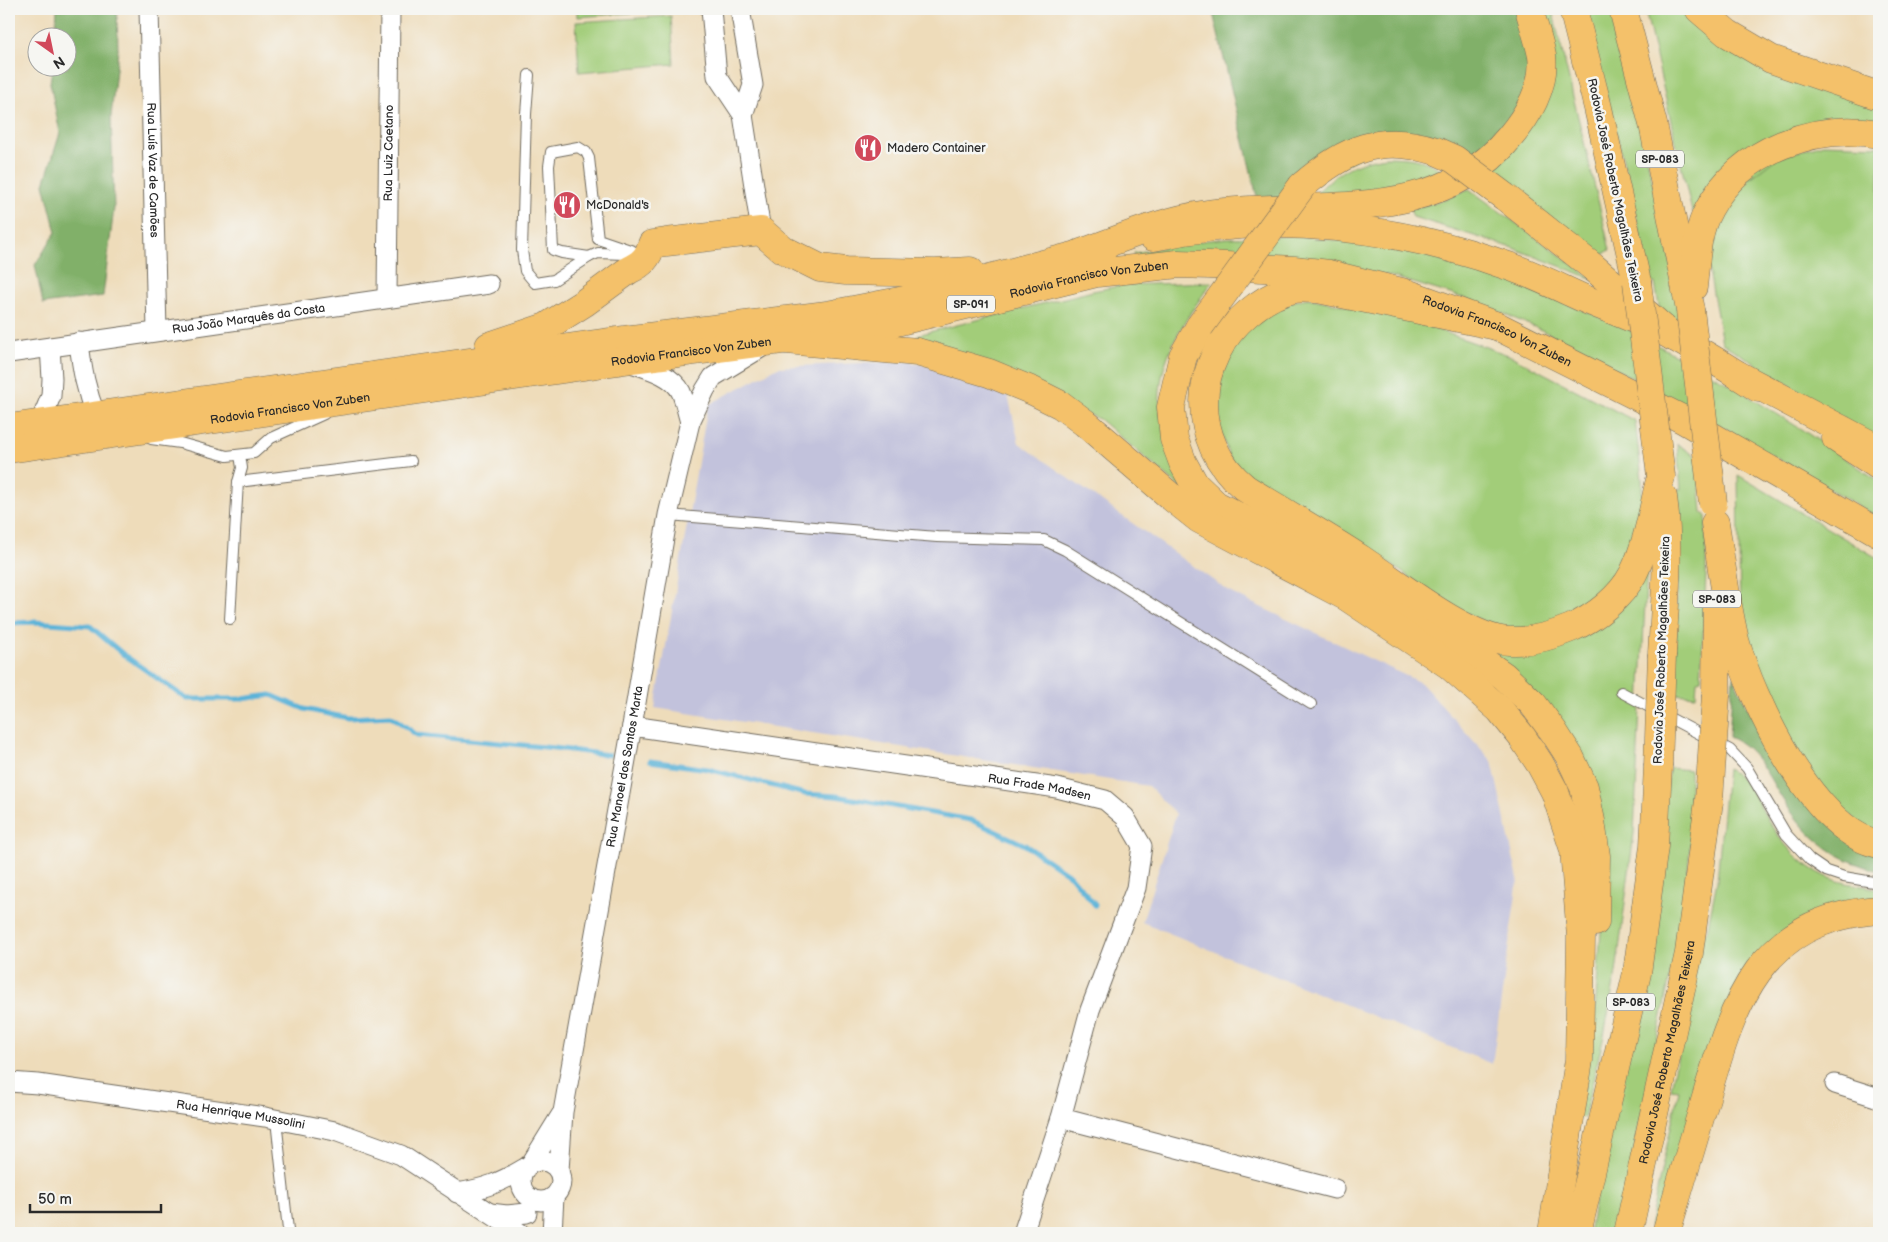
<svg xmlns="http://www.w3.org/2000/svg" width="1888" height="1242" font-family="'Balsamiq Sans',sans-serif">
<rect width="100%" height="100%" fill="#f6f6f2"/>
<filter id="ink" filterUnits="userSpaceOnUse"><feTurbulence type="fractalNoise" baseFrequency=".02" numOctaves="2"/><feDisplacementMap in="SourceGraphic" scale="10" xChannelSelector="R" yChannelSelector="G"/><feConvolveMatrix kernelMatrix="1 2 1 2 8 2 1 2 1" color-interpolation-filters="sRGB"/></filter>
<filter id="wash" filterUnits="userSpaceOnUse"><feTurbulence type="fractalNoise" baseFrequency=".0096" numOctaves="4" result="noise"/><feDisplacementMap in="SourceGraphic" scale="20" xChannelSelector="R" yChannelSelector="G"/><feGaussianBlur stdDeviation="1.12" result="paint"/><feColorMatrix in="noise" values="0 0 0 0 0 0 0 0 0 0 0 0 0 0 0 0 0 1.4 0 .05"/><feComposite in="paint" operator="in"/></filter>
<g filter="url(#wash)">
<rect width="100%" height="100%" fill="#eedcba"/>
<polygon fill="#c2c2dc" points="907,361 1006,387 1019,443 1231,593 1421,683 1492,761 1518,879 1492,1064 1142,922 1176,814 1148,786 655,708 708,405 778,367"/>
<g fill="#a2cd79" stroke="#667c52">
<polygon points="577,9 673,9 673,10 577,17"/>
<polygon points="1538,9 1552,9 1610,250 1595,259 1493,171"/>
<polygon points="1584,9 1613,9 1684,320 1662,323 1655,283 1651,283 1626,171"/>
<polygon points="1645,9 1686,9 1879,107 1879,126 1842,122 1692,212"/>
<polygon points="671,16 674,64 579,72 576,22"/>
<polygon points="1823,144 1879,146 1879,441 1722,343 1708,265 1714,225 1740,186 1777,158"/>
<path d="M 1388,157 C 1414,158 1424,158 1447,174 L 1425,183 L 1311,200 C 1332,174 1355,160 1388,157 Z"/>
<polygon points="1469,189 1593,279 1513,248 1413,217 1410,209 1440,201"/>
<polygon points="1298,236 1397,247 1485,271 1620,325 1726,382 1804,431 1879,481 1879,518 1734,433 1629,376 1546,332 1474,301 1387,275 1136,258 1134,253 1193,242 1227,238"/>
<path d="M 1212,282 C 1185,320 1156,359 1160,409 C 1160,417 1166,426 1168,434 C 1176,456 1185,477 1193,498 L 1099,419 L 923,345 L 917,335 L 1093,291 L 1124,285 Z"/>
<polygon points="1307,298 1396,315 1511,356 1635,421 1642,480 1642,498 1637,539 1614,584 1569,619 1518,630 1498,628 1460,611 1317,515 1244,475 1230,459 1212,405 1230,346 1273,306"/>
<polygon points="1677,444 1697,457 1702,512 1706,515 1706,574 1701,679 1697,680 1696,696 1674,694 1679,532 1677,489 1681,489"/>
<polygon points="1738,475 1879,559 1879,835 1827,800 1761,692 1740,610"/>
<polygon points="1647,561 1634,833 1616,973 1603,1040 1584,1117 1578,1118 1595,1013 1605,877 1598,808 1477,645 1528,648"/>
<polygon points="1670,768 1690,770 1690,806 1694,808 1684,909 1617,1233 1589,1233"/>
<path d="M 1727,769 C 1748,779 1754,795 1765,815 C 1782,845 1804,870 1838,881 C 1851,885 1866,886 1879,889 L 1879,899 L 1778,935 L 1660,1223 L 1649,1227 L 1679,1090 L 1671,1089 L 1702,936 L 1707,931 L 1717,881 Z"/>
</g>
<g fill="#81b069" stroke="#566e4a">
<polygon points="57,9 117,9 118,50 111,117 114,208 103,296 43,304 35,265 56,232 44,184 60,133 50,83 52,68 68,68 68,38 55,37"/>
<polygon points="1212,9 1524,9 1531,73 1517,115 1473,158 1401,136 1272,202 1258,201"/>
<path d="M 1733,676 L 1749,710 L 1879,853 L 1879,871 C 1835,859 1811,841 1785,803 C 1769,779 1757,748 1729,737 Z"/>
</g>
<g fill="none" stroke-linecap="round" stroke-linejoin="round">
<g stroke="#5bb3d8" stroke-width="5">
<polyline points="9,623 35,622 90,626 124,655 187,699 242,699 271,695 304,709 348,718 391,716 417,735 554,748 609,755"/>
<polyline points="650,761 708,769 805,794 836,796 971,820 1025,845 1071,876 1095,905"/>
</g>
</g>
</g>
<g filter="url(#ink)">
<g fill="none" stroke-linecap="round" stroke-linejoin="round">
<defs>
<g id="lane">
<polyline points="529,75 526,114 522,250 525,271 535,283 554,280 589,257"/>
<polyline points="629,269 629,258 625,254 598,253 589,257 562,253 553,250 549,166 551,152 578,147 586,152 589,158 598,239 633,251 639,262"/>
<polyline points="151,439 180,443 227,456 254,453 271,438 324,414"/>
<polyline points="238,482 411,461"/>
<polyline points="668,515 937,537 1044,540 1065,550 1311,704"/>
<polyline points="230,619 238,482 242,468 240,455"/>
<polyline points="1621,692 1730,750 1747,768 1786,834 1810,860 1826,871 1844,877 1879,883"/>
<polyline points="276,1120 288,1230"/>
</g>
<g id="street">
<path id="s1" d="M 149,9 L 157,331"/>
<polyline points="711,9 717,76 743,115 761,231"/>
<polyline points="740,9 753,85 743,115"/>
<path id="s2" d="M 387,297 L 390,9"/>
<path d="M 79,342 C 82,370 86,391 96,416"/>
<path id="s3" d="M 9,353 L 489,284"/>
<path d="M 628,362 C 645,368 672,374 681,392 C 685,401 687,413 690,422"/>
<polyline points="40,423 51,396 52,379 50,347"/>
<path id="s4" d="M 632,726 L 1057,788 L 1105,800 L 1125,817 L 1142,846 L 1136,888 L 1090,1010 L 1061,1118 L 1023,1233"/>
<path id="s5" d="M 9,1082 L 38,1084 L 265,1117 L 335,1131 L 401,1155 L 520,1233"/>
<polyline points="1835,1084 1879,1098"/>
<polyline points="1061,1118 1335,1189"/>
<circle cx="541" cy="1181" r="20"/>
<polyline points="532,1162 561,1115"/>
<path id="s6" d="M 559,1170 L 563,1112 L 632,726 L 668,515 L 690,422 L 705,390 L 713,377 L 764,346"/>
<path d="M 457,1193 C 486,1188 500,1183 525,1168"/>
<polyline points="490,1213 507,1215 527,1213"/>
<polyline points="552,1233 554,1197"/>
</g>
<g id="primary">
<path d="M 1153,237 C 1271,211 1398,226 1511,267 C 1537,276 1562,289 1587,300 C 1616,312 1646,323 1674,337 C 1703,353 1731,370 1758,388"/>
<path d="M 489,346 L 546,327 L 584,303 L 629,270 C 642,264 648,258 652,244 L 666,242 L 761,231 L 782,249 L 820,268 L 846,271 L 935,273 L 970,271"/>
<polyline points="9,428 630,339 827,315 905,300 1104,248"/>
<polyline points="1836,438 1879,466"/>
<path id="s7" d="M 9,449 L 625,360 L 868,329 L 1097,273 L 1178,264 L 1209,265 L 1294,270 L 1329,274 L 1406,293 L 1497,326 L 1682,419 L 1879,533"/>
</g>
<g id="highway">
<polyline points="1573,9 1598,108 1637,282"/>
<polyline points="1623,9 1653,124 1690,310"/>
<polyline points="1699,9 1727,33 1771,59 1879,96"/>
<path d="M 1302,186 C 1345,149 1380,133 1436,151"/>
<polyline points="1505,197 1593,267 1673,337"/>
<path d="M 1081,253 C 1123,238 1164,220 1207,214 C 1309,199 1436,228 1509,138 C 1527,117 1546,86 1542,56 C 1539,40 1533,24 1529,9"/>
<path d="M 1693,287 C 1696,261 1696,232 1709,209 C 1741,149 1815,123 1879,134"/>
<polyline points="1200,326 1183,356 1171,407 1174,439 1183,463 1195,485 1216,505 1330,564 1468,651 1504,676 1533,704 1554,732 1570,757 1584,787 1591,821 1596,856 1595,922"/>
<path d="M 1497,326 L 1318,289 C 1310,289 1302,288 1295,289 C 1278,292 1261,302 1248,313 C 1192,360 1188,441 1245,488 C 1283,512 1323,534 1361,559 C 1398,583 1467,639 1509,641 C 1530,642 1552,636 1571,628 C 1595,618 1621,597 1633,574 C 1648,544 1653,508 1661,476"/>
<polyline points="787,340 917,352 989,373 1033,391 1061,405 1085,423 1170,496 1199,519 1347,597 1449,665 1500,710 1522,737 1540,764 1555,792 1574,850 1581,937 1579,1060 1552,1233"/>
<polyline points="1738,375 1879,449"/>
<path d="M 1715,523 C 1721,562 1726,602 1735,640 C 1751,698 1813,832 1879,844"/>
<path d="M 1662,654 C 1665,602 1670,549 1663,497"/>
<polyline points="1716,695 1717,607"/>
<polyline points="1577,1233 1637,973 1654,846 1658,766"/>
<path id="s8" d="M 1628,1233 L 1689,953 L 1709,801"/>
<path d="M 1666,1233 C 1679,1189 1692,1145 1705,1101 C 1734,1001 1759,919 1879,910"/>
</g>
</defs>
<use href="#lane" stroke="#6f695d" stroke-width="12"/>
<use href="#street" stroke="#6f695d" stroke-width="21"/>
<use href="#primary" stroke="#6f695d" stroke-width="29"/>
<use href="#highway" stroke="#6f695d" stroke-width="29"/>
<use href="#lane" stroke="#fff" stroke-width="10"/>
<use href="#street" stroke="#fff" stroke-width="19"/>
<use href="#primary" stroke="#f4c16a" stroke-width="28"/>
<use href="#highway" stroke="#f4c16a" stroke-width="28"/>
<defs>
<g id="highway-bridge">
<polyline points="1436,151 1454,159 1505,197"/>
<polyline points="1637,282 1661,476"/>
<polyline points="1690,310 1713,503"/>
<polyline points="1200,326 1302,186"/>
<polyline points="1658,766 1662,654"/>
<polyline points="1709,801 1716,695"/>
</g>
</defs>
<use href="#highway-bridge" stroke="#6f695d" stroke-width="29" stroke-linecap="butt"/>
<use href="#highway-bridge" stroke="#f4c16a" stroke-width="28"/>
</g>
</g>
<defs>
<symbol id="restaurant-disc" viewBox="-11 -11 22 22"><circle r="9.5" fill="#d1495b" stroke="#f6f6f2"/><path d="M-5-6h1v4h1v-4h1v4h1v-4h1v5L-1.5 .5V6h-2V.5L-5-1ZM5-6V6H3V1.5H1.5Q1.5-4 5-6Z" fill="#fff"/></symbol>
</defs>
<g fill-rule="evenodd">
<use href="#restaurant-disc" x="852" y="132" width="32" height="32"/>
<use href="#restaurant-disc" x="551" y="189" width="32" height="32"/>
</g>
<g text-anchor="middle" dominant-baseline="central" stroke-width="5" stroke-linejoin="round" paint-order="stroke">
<g fill="#f6f6f2" stroke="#686867" stroke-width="1">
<rect x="1636" y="150.5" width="48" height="17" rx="4"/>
<rect x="947" y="295.5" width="48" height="17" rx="4"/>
<rect x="1693" y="590.5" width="48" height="17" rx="4"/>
<rect x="1607" y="993.5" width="48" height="17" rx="4"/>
</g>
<g font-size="11" font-weight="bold" fill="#2b2b2b">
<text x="1660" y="159">SP-083</text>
<text x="971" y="304">SP-091</text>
<text x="1717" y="599">SP-083</text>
<text x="1631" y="1002">SP-083</text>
</g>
<g font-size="12" fill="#2b2b2b" stroke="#f6f6f2" text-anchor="start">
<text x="887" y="148">Madero Container</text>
<text x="586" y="205">McDonald's</text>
</g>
<g font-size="12" fill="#2b2b2b" stroke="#f6f6f2">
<text stroke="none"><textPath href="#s2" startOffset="144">Rua Luiz Caetano</textPath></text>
<text stroke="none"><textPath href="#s1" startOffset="161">Rua Luís Vaz de Camões</textPath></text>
<text transform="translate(1615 190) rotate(78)">Rodovia José Roberto Magalhães Teixeira</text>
<text stroke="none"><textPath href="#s7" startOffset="1094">Rodovia Francisco Von Zuben</textPath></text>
<text stroke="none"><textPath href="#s3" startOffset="242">Rua João Marquês da Costa</textPath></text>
<text stroke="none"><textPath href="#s7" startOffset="1514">Rodovia Francisco Von Zuben</textPath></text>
<text stroke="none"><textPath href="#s7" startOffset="689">Rodovia Francisco Von Zuben</textPath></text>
<text stroke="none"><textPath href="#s7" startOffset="284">Rodovia Francisco Von Zuben</textPath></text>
<text transform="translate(1662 650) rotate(-88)">Rodovia José Roberto Magalhães Teixeira</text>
<text stroke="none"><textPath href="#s6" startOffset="409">Rua Manoel dos Santos Marta</textPath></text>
<text stroke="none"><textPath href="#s4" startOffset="412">Rua Frade Madsen</textPath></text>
<text stroke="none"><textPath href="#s8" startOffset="185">Rodovia José Roberto Magalhães Teixeira</textPath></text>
<text stroke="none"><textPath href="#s5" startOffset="234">Rua Henrique Mussolini</textPath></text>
</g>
</g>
<rect width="1888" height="1242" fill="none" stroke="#f6f6f2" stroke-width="30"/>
<g transform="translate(52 52) rotate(147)"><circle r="24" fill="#f6f6f2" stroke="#a5a5a2"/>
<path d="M0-4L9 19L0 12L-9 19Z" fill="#d1495b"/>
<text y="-8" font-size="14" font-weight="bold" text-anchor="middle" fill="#2b2b2b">N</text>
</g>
<path d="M30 1204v8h131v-8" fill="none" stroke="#2b2b2b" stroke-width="2.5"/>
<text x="38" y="1204" font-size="15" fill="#2b2b2b" stroke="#f6f6f2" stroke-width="4" paint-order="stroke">50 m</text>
</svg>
